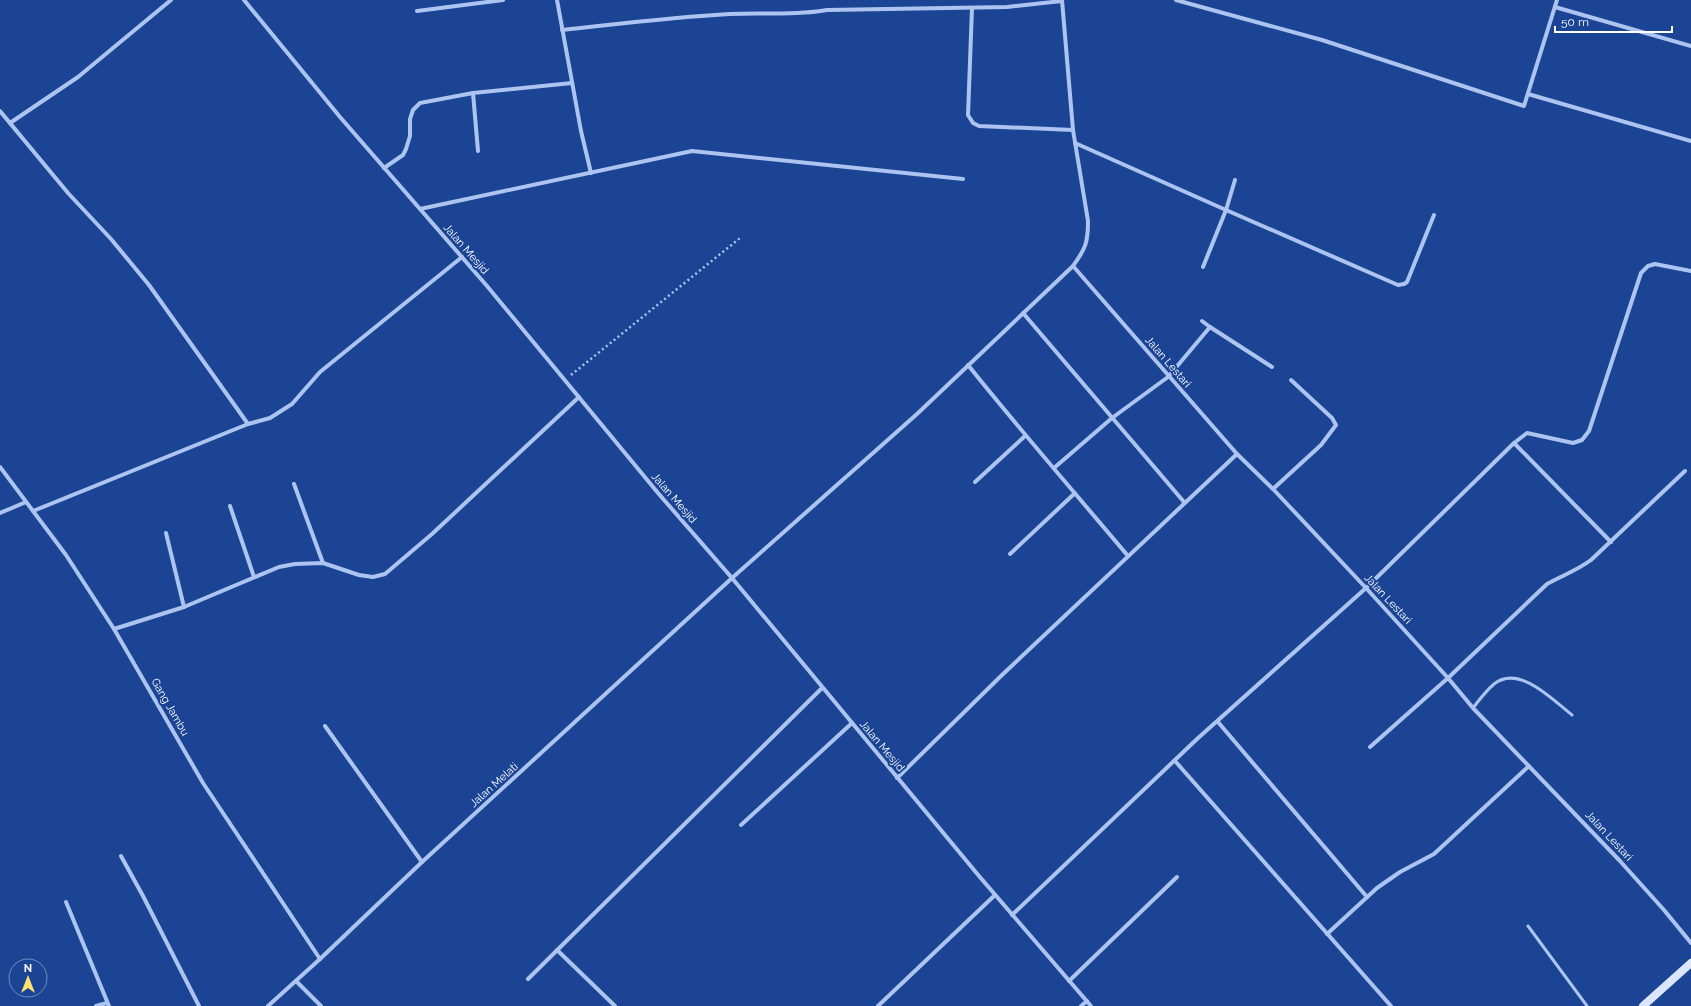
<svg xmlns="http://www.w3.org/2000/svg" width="1691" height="1006" font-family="Raleway,sans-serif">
<rect width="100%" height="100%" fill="#1b4495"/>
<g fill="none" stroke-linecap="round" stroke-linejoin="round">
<polyline stroke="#adc4f0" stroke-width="2.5" stroke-dasharray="2 3" stroke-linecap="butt" points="571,375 740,238"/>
<g stroke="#adc4f0" stroke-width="3">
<path d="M 1473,708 C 1479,700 1486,691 1494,684 C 1519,664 1553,700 1572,715"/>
<polyline points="1528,926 1587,1006"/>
</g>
<g stroke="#adc4f0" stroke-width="4">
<polyline points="244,0 340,117 487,286 658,493 732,578 979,876 1091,1006"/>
<polyline points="557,0 581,131 591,173"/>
<polyline points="1176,0 1322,40 1524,106 1557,0"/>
<polyline points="1555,7 1691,46"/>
<polyline points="972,8 968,115 973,123 979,126 1073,130"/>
<polyline points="417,11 503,0"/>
<path d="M 562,30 C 618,24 674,17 730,14 C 762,12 795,16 827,10 L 1007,7 L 1062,1"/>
<polyline points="473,93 478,151"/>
<polyline points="1528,94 1691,141"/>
<polyline points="0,111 68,193 111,239 149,285 248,424"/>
<polyline points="10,123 78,77 171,0"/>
<polyline points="1075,143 1226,210 1235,180"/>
<polyline points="384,168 403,155 406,149 410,136 410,119 413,110 420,103 473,93 572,83"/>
<polyline points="420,209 692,151 963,179"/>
<polyline points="1073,266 1237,454 1273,489 1366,588 1448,678 1473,708 1620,861 1664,910 1691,943"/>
<polyline points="1203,267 1226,210 1398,285 1404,284 1407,282 1434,215"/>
<polyline points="1023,313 1184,502"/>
<polyline points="1202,321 1210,327"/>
<path d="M 968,365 C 1020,430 1075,493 1128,556"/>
<polyline points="1514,443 1611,542"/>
<polyline points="0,467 66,555 114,629 203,783 320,959"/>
<polyline points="1054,468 1112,418 1168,377 1210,327 1272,367"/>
<polyline points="975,482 1025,436"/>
<polyline points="294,484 323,563"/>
<polyline points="1273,489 1321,445 1336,425 1332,418 1291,380"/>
<polyline points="230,506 254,577"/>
<polyline points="33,511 248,424 270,418 292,404 320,372 462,257"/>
<polyline points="0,513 26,502"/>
<polyline points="166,533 184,607"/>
<polyline points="1010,554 1075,493"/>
<polyline points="114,629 184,607 279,567 295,564 323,563 359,575 373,577 385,574 432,534 579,397"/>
<polyline points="1218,722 1367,897"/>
<polyline points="325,726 422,862"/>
<path d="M 1370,747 L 1448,678 L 1547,584 C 1563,575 1576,571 1591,560 L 1685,471"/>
<polyline points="1175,761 1391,1006"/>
<polyline points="897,778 1002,675 1237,454"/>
<polyline points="741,825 852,723"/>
<polyline points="121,856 143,896 199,1006"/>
<polyline points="66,902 109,1006"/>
<polyline points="1012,915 1197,739 1366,588 1514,443 1527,433 1573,443 1582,440 1589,431 1641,273 1648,266 1655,264 1691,271"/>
<polyline points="1327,934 1377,888 1400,872 1434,854 1529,766"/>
<polyline points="557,950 615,1006"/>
<polyline points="528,979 822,688"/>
<polyline points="296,981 321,1006"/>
<polyline points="1069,981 1177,877"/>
<polyline points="96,1006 107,1003"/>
<path d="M 268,1006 L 320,959 L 422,862 L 732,578 L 917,414 L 1073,266 C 1086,248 1088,242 1088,221 L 1073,130 L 1062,0"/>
<polyline points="878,1006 995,895"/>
<polyline points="1081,1006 1087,1001"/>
</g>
<polyline stroke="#dbe5fb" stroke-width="8" points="1643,1006 1691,963"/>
</g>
<g text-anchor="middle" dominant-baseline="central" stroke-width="4" stroke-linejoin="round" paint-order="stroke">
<g font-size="11" fill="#fff" stroke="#1b4495">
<text transform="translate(466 249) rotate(49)">Jalan Mesjid</text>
<text transform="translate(1168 362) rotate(49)">Jalan Lestari</text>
<text transform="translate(674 498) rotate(49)">Jalan Mesjid</text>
<text transform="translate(1388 599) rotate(47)">Jalan Lestari</text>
<text transform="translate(170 707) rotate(60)">Gang Jambu</text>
<text transform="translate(882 746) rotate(50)">Jalan Mesjid</text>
<text transform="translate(494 785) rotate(-42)">Jalan Melati</text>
<text transform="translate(1609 836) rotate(47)">Jalan Lestari</text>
</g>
</g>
<g transform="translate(28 978)"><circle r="19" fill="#1b4495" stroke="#768fbf"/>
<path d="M0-3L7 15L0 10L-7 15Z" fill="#ffe36c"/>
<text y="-6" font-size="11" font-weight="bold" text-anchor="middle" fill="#ffffff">N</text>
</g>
<path d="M1555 26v6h117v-6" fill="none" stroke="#ffffff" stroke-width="2"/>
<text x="1561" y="26" font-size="12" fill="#ffffff" stroke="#1b4495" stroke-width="3" paint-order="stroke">50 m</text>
</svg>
